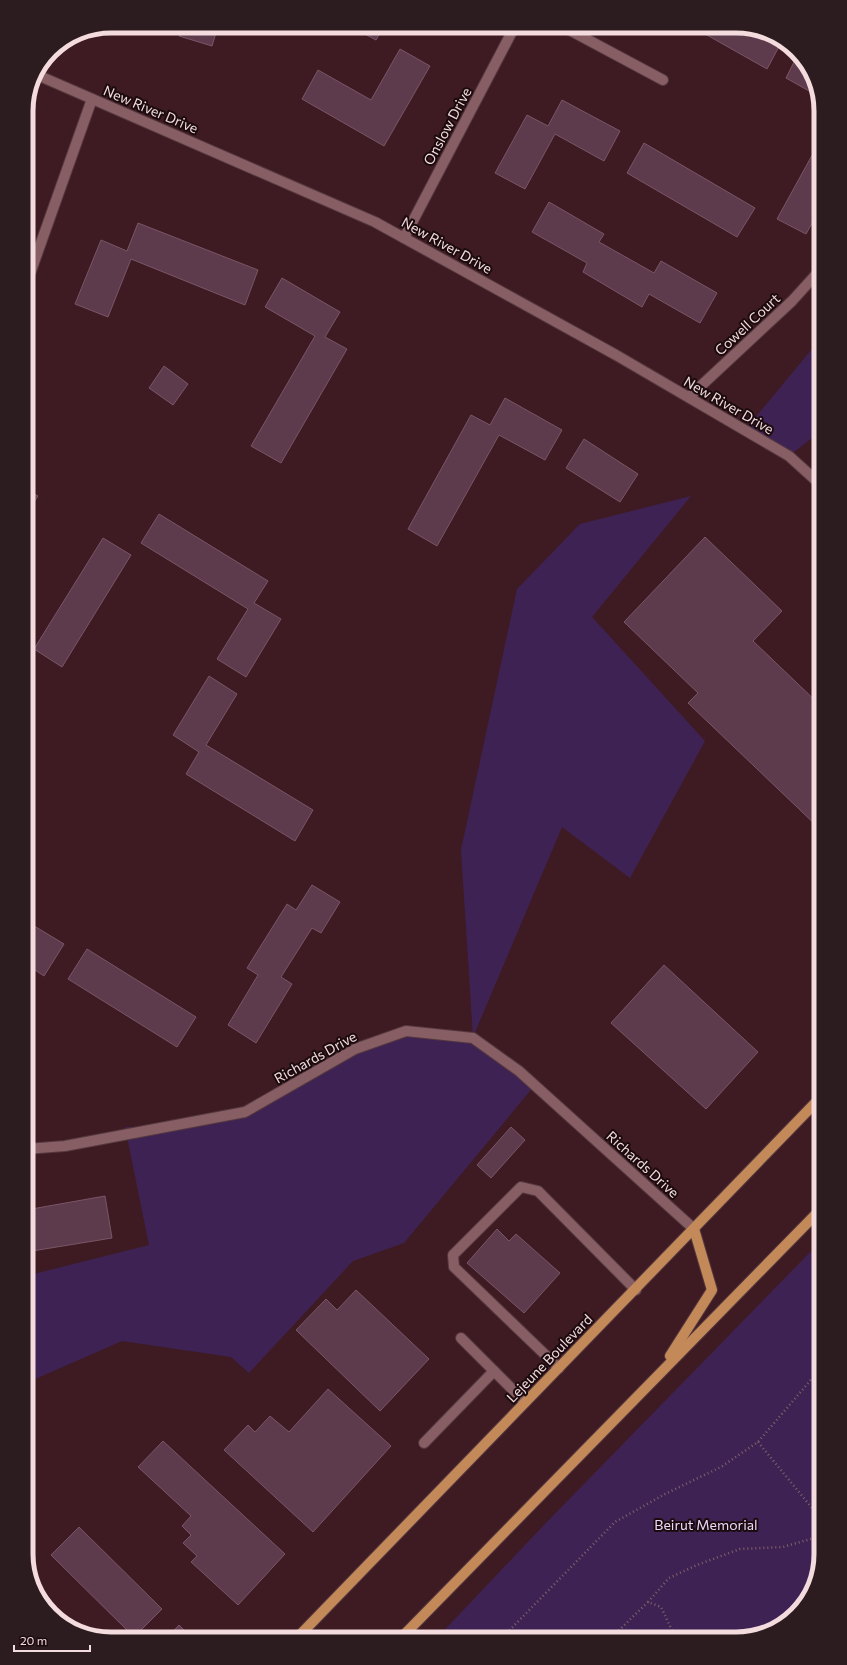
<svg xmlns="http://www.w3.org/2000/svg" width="847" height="1665" font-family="Commissioner,sans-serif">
<rect width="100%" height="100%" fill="#3e1b22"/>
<g fill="#3f2254">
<polygon points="821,338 821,431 789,456 745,430"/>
<polygon points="691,496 592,617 705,741 630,878 562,827 473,1037 535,1085 404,1243 353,1261 249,1373 231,1357 122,1341 26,1383 26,1276 149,1245 125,1127 172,1127 245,1112 355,1049 406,1031 473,1037 461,850 517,589 580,524"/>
<polygon points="821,1241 821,1554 807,1601 768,1633 736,1639 436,1639 543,1526"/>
</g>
<g fill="#5d3b4c" stroke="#7a5567">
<polygon points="182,26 218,26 212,46 179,36"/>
<polygon points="350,26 384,26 376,40"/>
<polygon points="691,26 742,26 782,41 767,69"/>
<polygon points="400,49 430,66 384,146 302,99 318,70 371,100"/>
<polygon points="797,56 815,79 818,96 786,78"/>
<polygon points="562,100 620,131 604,161 555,134 525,189 495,173 527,115 548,126"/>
<polygon points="821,139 821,207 806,234 777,219"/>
<polygon points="644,143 755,208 737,237 627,173"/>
<polygon points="549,202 604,234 599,242 654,273 661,261 717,293 700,323 649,294 642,307 583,272 587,263 532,232"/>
<polygon points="138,223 258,270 245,305 131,259 108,317 75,304 101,240 127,251"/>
<polygon points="282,278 340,312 325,337 347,349 281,463 251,446 315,336 265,307"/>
<polygon points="164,366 188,384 173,405 149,388"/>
<polygon points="505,398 562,430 545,460 499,435 437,546 408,529 471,415 490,425"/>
<polygon points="584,439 638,474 620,502 566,468"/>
<polygon points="26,489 38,496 26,514"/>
<polygon points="159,514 268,581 254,603 281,619 246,677 217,659 248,609 141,543"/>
<polygon points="705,537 782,611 753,641 821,706 821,830 688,703 698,693 624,622"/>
<polygon points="103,538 131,555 62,667 34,649"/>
<polygon points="209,676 237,694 206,745 313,810 295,841 186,774 199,752 173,735"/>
<polygon points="312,885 340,902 321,933 312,928 281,977 292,984 256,1043 228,1025 258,975 247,968 287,904 296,910"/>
<polygon points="26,921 64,944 44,976 26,964"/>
<polygon points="87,949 196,1017 177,1047 68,979"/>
<polygon points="664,965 758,1052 706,1109 611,1023"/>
<polygon points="511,1127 525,1140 491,1178 477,1165"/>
<polygon points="105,1196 112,1238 26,1252 26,1210"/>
<polygon points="497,1229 509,1241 516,1234 560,1273 524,1313 467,1263"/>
<polygon points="356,1290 429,1359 380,1411 296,1330 326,1299 337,1310"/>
<polygon points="328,1389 391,1446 313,1532 224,1450 248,1425 255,1432 270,1416 289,1432"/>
<polygon points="163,1441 285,1554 238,1605 191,1562 197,1556 183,1543 191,1535 182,1526 191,1516 138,1467"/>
<polygon points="79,1527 162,1609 134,1637 51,1555"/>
<polygon points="179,1625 193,1639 166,1639"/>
</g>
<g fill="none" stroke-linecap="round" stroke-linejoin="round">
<defs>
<g id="service">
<polyline points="562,26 663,80"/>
<polyline points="461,1338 525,1402"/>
<polyline points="559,1368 454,1267 453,1255 521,1187 538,1191 636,1290"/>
<polyline points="424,1443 494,1371"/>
</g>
<g id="minor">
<polyline points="404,238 515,26"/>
<polyline points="26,285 92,99"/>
<polyline points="689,397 792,301 821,269"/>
<polyline points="26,1149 65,1146 245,1112 355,1049 406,1031 473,1038 519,1071 694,1229"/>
</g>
<polyline id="tertiary" points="35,74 375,222 616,355 789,456 821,485"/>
<g id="primary">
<polyline points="670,1356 712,1290 694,1229"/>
<polyline points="296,1639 821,1097"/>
<polyline points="400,1639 821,1209"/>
</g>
</defs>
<use href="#service" stroke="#55383e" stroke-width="12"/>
<use href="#minor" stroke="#55383e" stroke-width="12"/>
<use href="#tertiary" stroke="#55383e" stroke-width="12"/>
<use href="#primary" stroke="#55383e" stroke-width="12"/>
<g stroke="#806267" stroke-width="2.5" stroke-dasharray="1 3" stroke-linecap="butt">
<polyline points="758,1442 821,1519"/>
<polyline points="648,1602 669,1578 697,1565 740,1549 783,1547 821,1536"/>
<polyline points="501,1639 615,1522 665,1494 721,1467 758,1442 821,1368"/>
<polyline points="610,1639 648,1602 661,1607 676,1639"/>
</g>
<use href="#service" stroke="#865e64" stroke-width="10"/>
<use href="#minor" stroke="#865e64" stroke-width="10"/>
<use href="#tertiary" stroke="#865e64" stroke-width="10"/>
<use href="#primary" stroke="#c38959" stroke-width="10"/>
</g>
<g text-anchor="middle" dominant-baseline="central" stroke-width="4" stroke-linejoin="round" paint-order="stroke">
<g font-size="14" fill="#f3dbde" stroke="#1b0b0e">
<text transform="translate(151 109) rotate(23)">New River Drive</text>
<text transform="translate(447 126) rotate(-62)">Onslow Drive</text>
<text transform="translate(447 245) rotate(29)">New River Drive</text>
<text transform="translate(747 324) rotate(-43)">Cowell Court</text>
<text transform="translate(729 405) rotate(30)">New River Drive</text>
<text transform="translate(315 1057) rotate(-29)">Richards Drive</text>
<text transform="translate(643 1164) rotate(42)">Richards Drive</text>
<text transform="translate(549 1358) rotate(-46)">Lejeune Boulevard</text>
</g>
<g font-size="14" fill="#ebd8fb" stroke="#1b0b0e">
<text x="706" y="1524">Beirut Memorial</text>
</g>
</g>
<path d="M0 0H847V1665H0ZM111 33H736A78 78 0 0 1 814 111V1554A78 78 0 0 1 736 1632H111A78 78 0 0 1 33 1554V111A78 78 0 0 1 111 33Z" fill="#2c1c1f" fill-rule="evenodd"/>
<path fill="none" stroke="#f3dbde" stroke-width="5" d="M111 33H736A78 78 0 0 1 814 111V1554A78 78 0 0 1 736 1632H111A78 78 0 0 1 33 1554V111A78 78 0 0 1 111 33Z"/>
<path d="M14 1645v6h76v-6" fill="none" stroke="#f3dbde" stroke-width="2"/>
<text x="20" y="1645" font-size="12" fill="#f3dbde" stroke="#1b0b0e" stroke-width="3" paint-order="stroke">20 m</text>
</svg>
